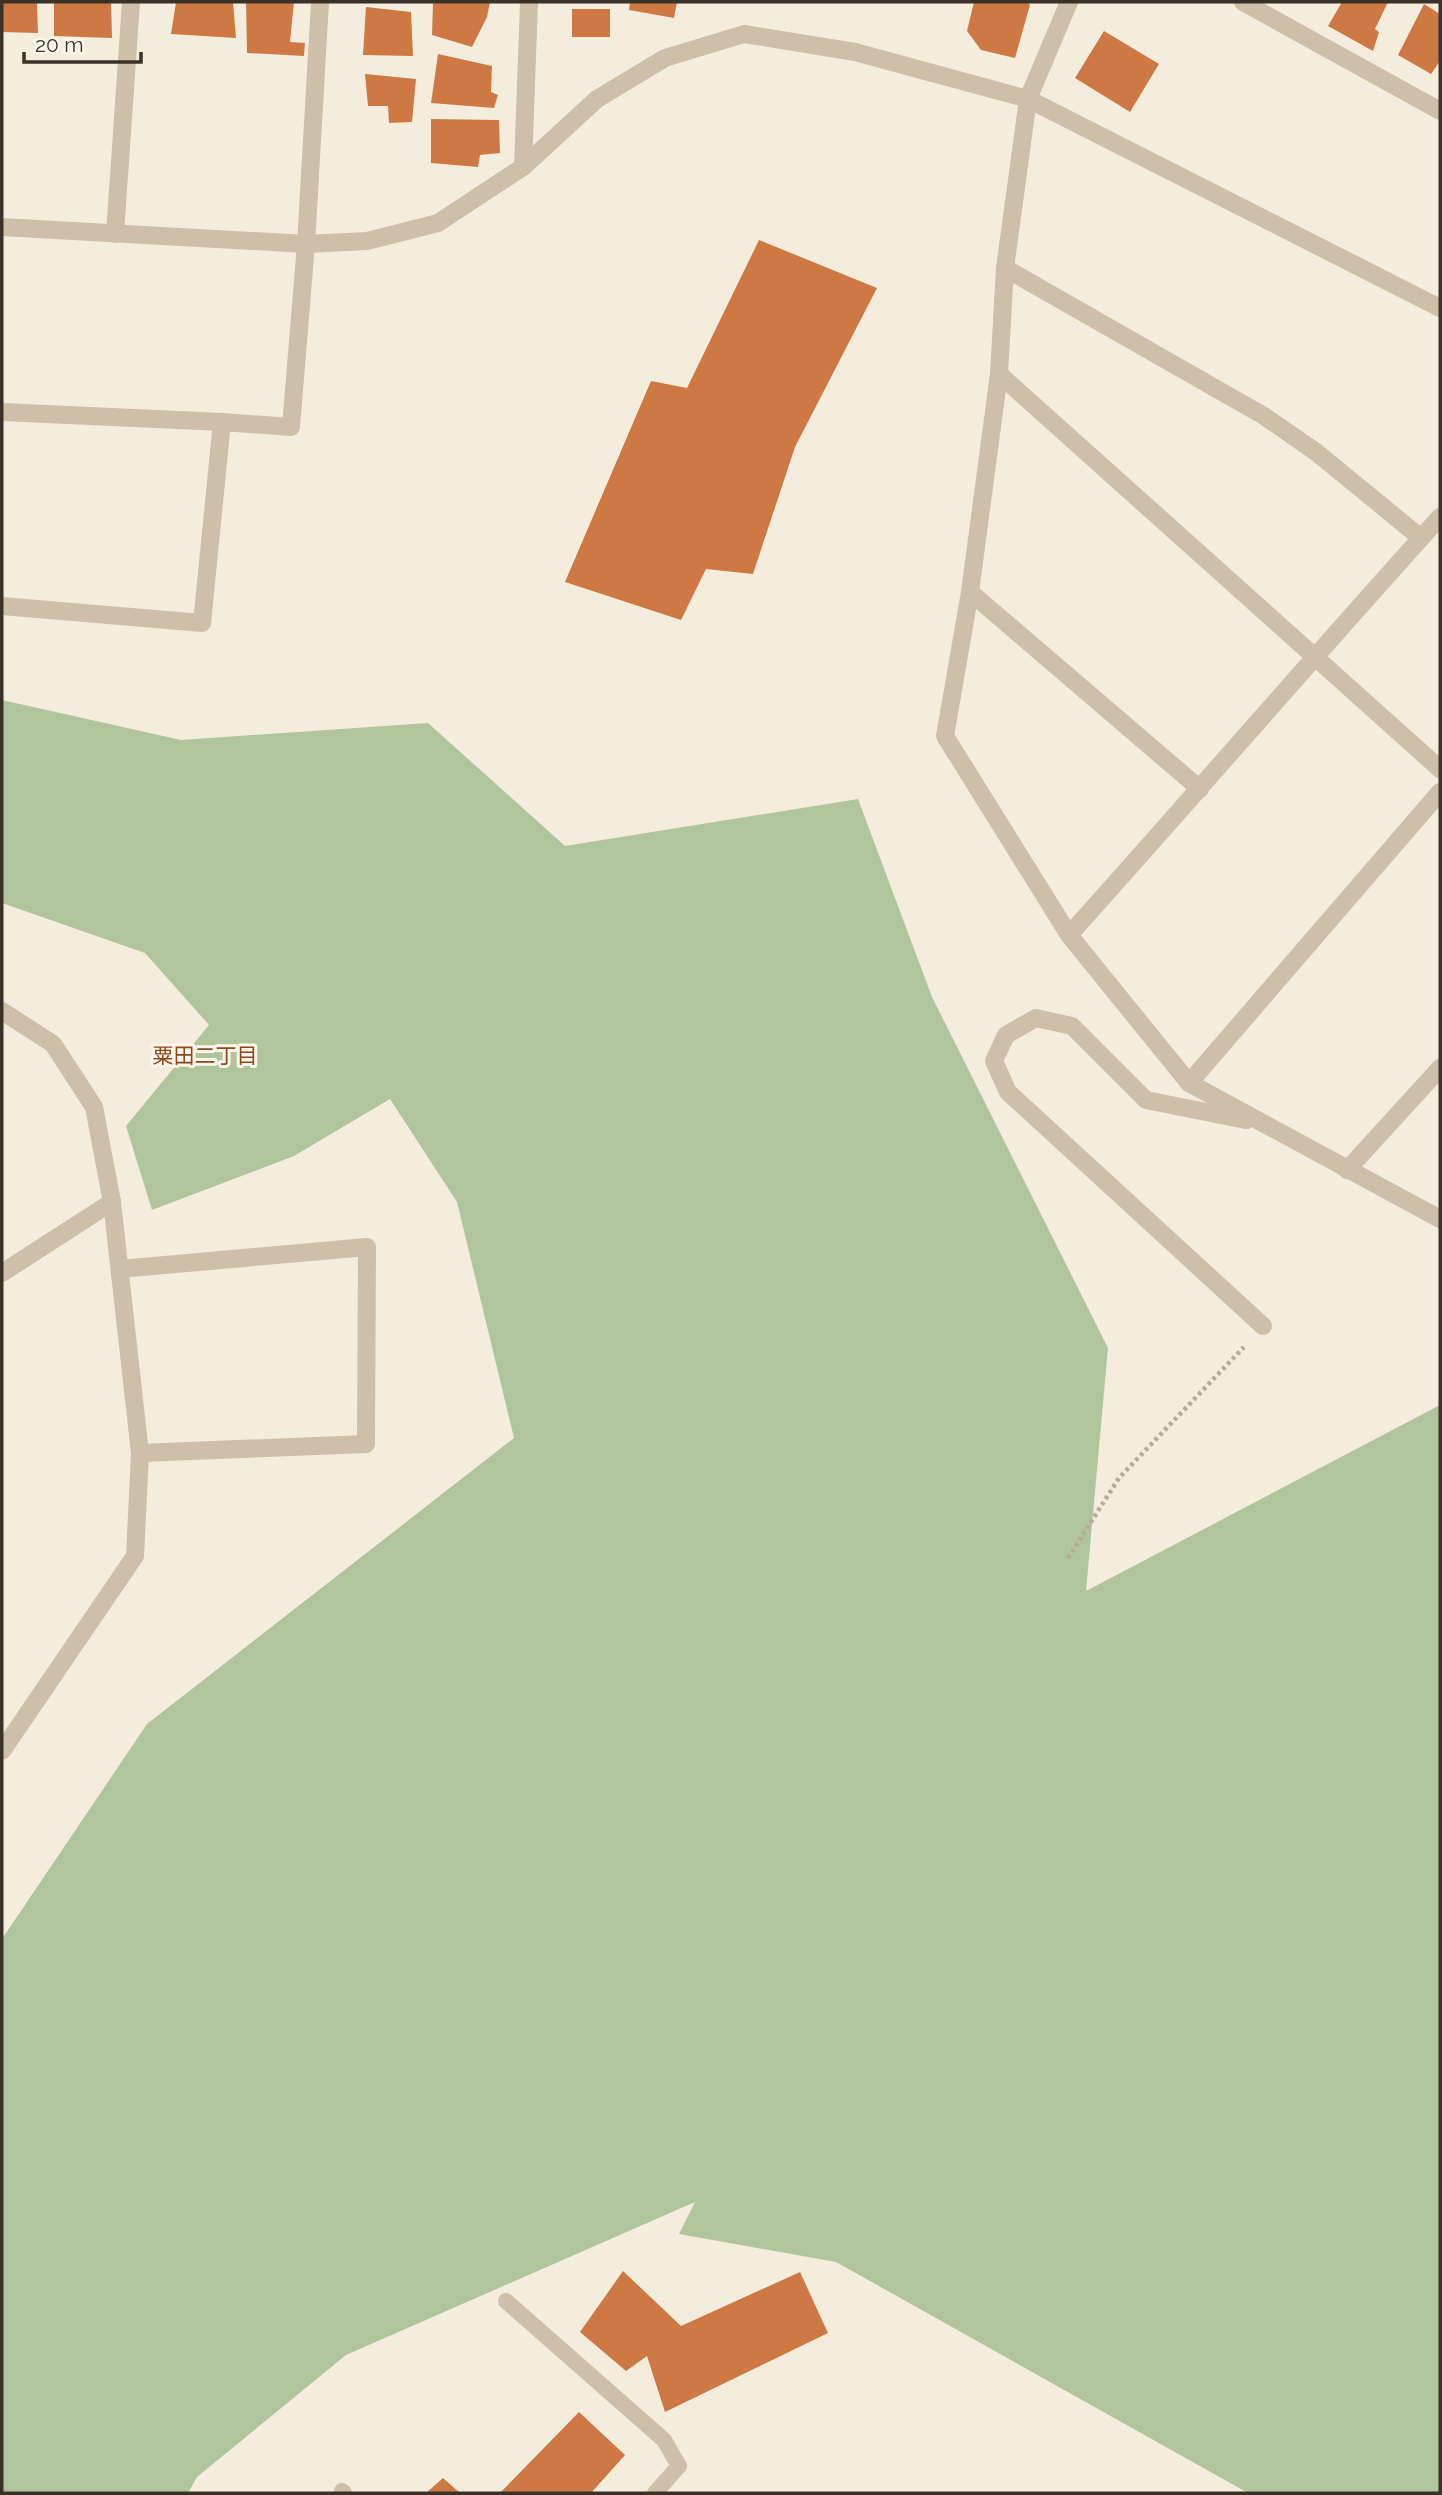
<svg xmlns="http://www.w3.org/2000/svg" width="1442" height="2495" font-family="Raleway,'Noto Sans JP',sans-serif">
<rect width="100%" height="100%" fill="#f4edde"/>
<polygon fill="#b1c59c" points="2,700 181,740 428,723 565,846 858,799 932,997 1108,1348 1086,1591 1440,1405 1440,2493 1248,2493 836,2262 679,2234 695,2202 346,2355 197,2477 188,2493 2,2493 2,1939 147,1724 514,1438 457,1202 390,1099 294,1156 152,1210 126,1126 209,1025 145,953 2,903"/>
<g fill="#ce7943">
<polygon points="2,2 37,2 38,33 2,32"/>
<polygon points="54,2 111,2 112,38 54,36"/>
<polygon points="176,2 233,2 236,38 171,34"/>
<polygon points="246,2 294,2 290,42 305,43 304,56 247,53"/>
<polygon points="433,2 490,2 487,17 472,47 432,35"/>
<polygon points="630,2 677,2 674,18 629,10"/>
<polygon points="974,2 1027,2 1030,5 1015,58 981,50 967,31"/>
<polygon points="1342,2 1388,2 1375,29 1379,32 1373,51 1328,26"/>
<polygon points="1424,4 1440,14 1440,61 1431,74 1398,55"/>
<polygon points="366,7 411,12 413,56 363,55"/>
<rect x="572" y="9" width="38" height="28"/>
<polygon points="1104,31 1159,64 1130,112 1075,78"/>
<polygon points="438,54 492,66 491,92 498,95 494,108 431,103"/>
<polygon points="365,74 416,79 412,122 389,123 388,106 368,106"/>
<polygon points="431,119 499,120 500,153 480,155 478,167 431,163"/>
<polygon points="759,240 877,288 795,447 753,574 706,569 681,620 565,582 651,381 687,388"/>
<polygon points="623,2271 681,2326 800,2272 828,2333 665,2412 647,2356 626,2371 580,2332"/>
<polygon points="579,2412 625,2455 591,2493 500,2493"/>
<polygon points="443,2478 460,2493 426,2493"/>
</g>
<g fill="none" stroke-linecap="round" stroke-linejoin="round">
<polyline stroke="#baa993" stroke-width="4.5" stroke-dasharray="3.5 3.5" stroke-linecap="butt" points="1068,1558 1119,1478 1244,1347"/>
<g stroke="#cebfa9" stroke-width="16">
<polyline points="506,2301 664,2440 679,2466 655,2493"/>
<polyline points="342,2491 344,2493"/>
</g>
<g stroke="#cebfa9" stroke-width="18">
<polyline points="1243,2 1440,111"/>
<polyline points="523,167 529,2"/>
<polyline points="2,227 306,244 367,241 438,223 523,167 597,99 665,58 744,34 855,52 1028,99 1069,2"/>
<polyline points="115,234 131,2"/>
<polyline points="1005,268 1264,416 1316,452 1421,538"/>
<polyline points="1440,308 1028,99 1005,268 999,374 970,592 945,736 1069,935 1189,1083 1440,1219"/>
<polyline points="999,374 1440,769"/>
<polyline points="2,412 222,422"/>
<polyline points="970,592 1200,789"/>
<polyline points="2,606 202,623 222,422 291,427 306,244 320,2"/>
<path d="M 1069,935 C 1194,796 1315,655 1440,517"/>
<polyline points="2,1011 53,1044 94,1107 112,1202 2,1273"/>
<polyline points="1189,1083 1440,792"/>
<polyline points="1246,1120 1146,1100 1072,1026 1036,1018 1006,1035 994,1061 1008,1092 1263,1326"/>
<polyline points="1347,1170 1440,1068"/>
<polyline points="120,1269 367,1247 366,1444 140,1453"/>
<polyline points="2,1751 135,1556 140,1453 112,1202"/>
</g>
</g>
<g text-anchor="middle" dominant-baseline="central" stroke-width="6" stroke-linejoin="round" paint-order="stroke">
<g font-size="21" fill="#8f481c" stroke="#fbf6eb">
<text x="205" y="1055">粟田二丁目</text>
</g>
</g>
<rect width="1442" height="2495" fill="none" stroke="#3a3129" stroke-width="7"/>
<path d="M24 52v10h117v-10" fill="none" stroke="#3a3129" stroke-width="3.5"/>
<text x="35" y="52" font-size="21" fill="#3a3129" stroke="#fbf6eb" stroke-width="5" paint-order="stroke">20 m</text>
</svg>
